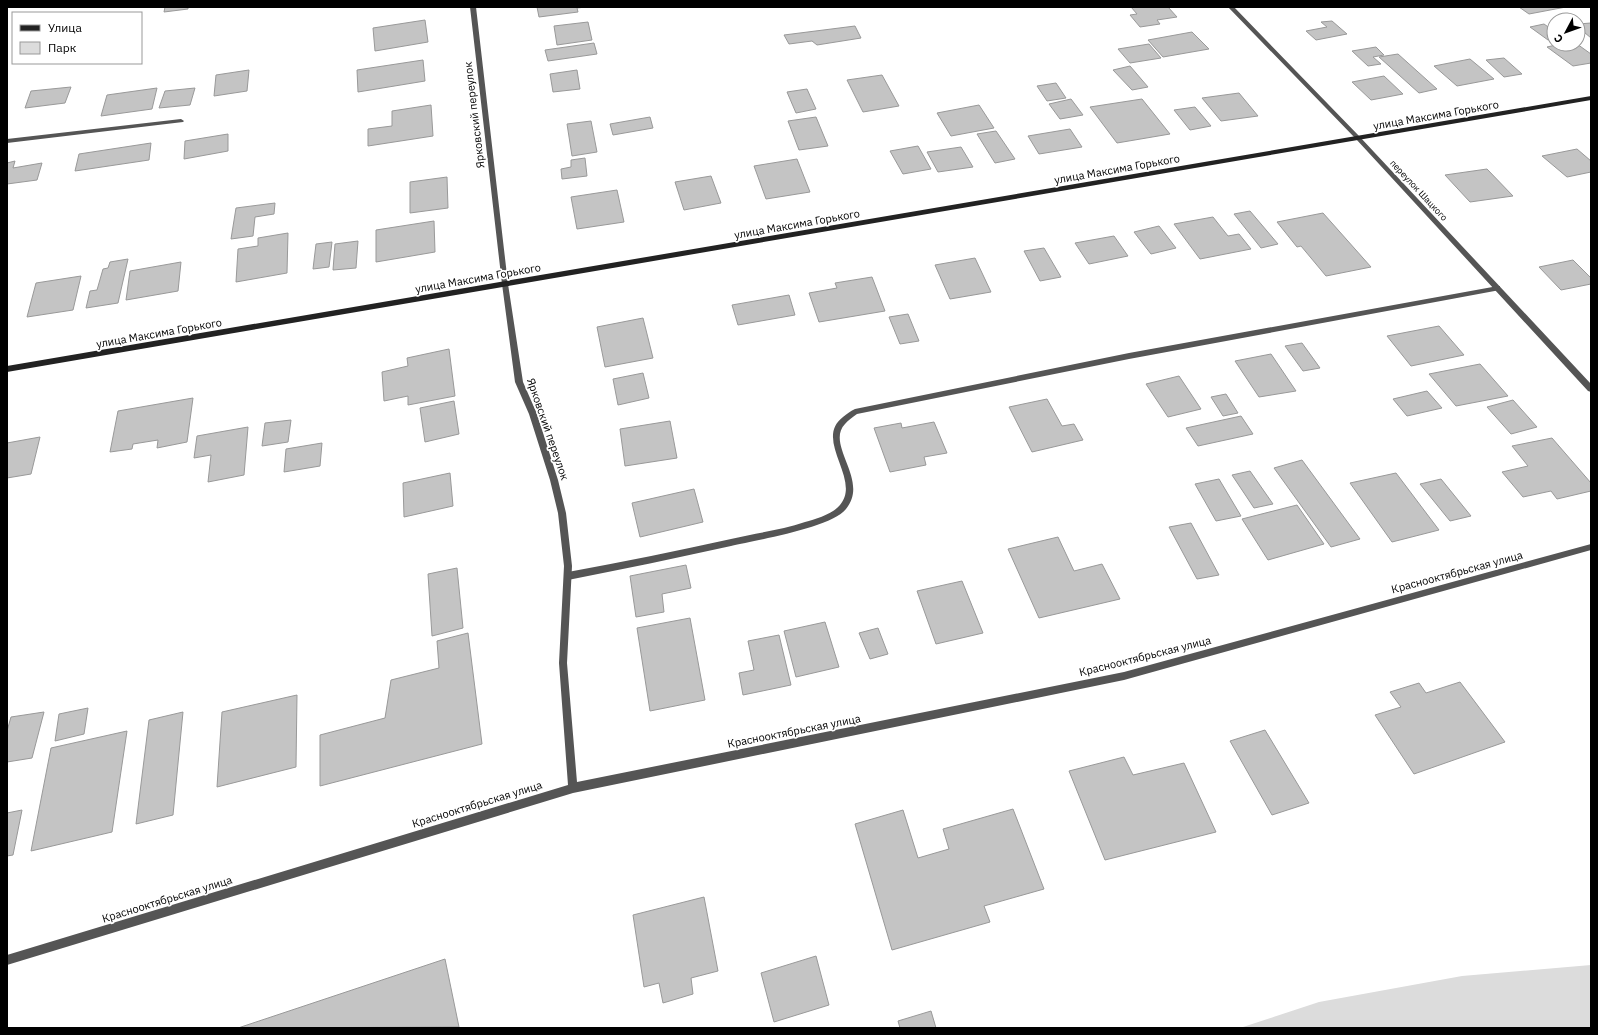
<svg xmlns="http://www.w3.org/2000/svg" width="1598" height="1035" font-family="'IBM Plex Sans',sans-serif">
<rect width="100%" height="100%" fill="#fff"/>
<polygon fill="#dcdcdc" points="1591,965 1591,1028 1240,1028 1319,1002 1462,976"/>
<g fill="#c4c4c4" stroke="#999">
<polygon points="165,7 188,7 188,9 164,12"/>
<polygon points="537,7 586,7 577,8 578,12 539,17"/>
<polygon points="1131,7 1168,7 1177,17 1157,20 1160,24 1140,27 1130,15 1137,14"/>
<polygon points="1519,7 1566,7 1529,14"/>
<polygon points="425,20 428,42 375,51 373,28"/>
<polygon points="1332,21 1347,34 1316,40 1306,31 1327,27 1321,22"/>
<polygon points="588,22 592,40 557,45 554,26"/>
<polygon points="1591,23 1591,38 1578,27 1578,24"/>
<polygon points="1544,24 1554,31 1554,39 1548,40 1530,27"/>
<polygon points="855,26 861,38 817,45 812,41 789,44 784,35"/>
<polygon points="1192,32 1209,49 1163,57 1148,40"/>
<polygon points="594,43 597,54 548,61 545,50"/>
<polygon points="1149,44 1161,58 1130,63 1118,49"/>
<polygon points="1560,44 1577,44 1591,54 1591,63 1573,66 1547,47"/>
<polygon points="1376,47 1384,55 1373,57 1381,64 1368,66 1352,51"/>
<polygon points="1398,54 1437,89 1419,93 1379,57"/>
<polygon points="1504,58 1522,74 1504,77 1486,60"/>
<polygon points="1470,59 1494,79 1457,86 1434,66"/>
<polygon points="423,60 425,81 358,92 357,70"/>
<polygon points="1130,66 1148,87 1132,90 1113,70"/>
<polygon points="249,70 247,91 214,96 216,75"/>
<polygon points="577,70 580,89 553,92 550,74"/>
<polygon points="882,75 899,106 863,112 847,80"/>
<polygon points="1384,76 1403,94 1371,100 1352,82"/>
<polygon points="1056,83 1066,98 1047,101 1037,86"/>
<polygon points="71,87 65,103 25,108 31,91"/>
<polygon points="157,88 152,109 101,116 107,95"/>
<polygon points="195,88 190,105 159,108 165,91"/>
<polygon points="807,89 816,109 796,113 787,92"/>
<polygon points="1239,93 1258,116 1221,121 1202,98"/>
<polygon points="1071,99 1083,115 1060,119 1049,104"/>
<polygon points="1142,99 1170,134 1117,143 1090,107"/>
<polygon points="431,105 433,136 368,146 368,129 392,126 392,111"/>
<polygon points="979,105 994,128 951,136 937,113"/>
<polygon points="1195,107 1211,126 1190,130 1174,110"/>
<polygon points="650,117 653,128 613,135 610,124"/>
<polygon points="816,117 828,146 799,150 788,121"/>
<polygon points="591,121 597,152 572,156 567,124"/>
<polygon points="1070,129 1082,147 1039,154 1028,136"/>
<polygon points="996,131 1015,159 995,163 977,134"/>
<polygon points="228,134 228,151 184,159 185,141"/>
<polygon points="151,143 149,160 75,171 79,154"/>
<polygon points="918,146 931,169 903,174 890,151"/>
<polygon points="961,147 973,167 938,172 927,152"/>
<polygon points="1577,149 1591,161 1591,172 1567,177 1542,156"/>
<polygon points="585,158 587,176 562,179 561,169 571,167 571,160"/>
<polygon points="797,159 810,192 766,199 754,166"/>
<polygon points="15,161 13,168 42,163 37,180 7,184 7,163"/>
<polygon points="1487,169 1513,196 1470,202 1445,175"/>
<polygon points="711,176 721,203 684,210 675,182"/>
<polygon points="447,177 448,208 410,213 410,182"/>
<polygon points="617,190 624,222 577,229 571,197"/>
<polygon points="275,203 274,214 255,217 253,236 231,239 236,208"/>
<polygon points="1250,211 1278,244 1261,248 1234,214"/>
<polygon points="1323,213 1371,267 1326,276 1301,246 1297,247 1277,222"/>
<polygon points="1213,217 1228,236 1239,234 1251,249 1200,259 1174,224"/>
<polygon points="434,221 435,252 376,262 376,230"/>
<polygon points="1159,226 1176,248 1151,254 1134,232"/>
<polygon points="288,233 287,273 236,282 238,249 258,246 258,238"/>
<polygon points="1114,236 1128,256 1089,264 1075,243"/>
<polygon points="358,241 356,268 333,270 335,244"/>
<polygon points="332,242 329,267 313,269 316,244"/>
<polygon points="1044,248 1061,277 1040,281 1024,251"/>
<polygon points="975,258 991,292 950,299 935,265"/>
<polygon points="128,259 118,303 86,308 90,291 97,290 103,269 108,268 110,262"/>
<polygon points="1573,260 1591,278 1591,284 1561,290 1539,267"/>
<polygon points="181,262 178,291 126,300 130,271"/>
<polygon points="81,276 73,310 27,317 36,283"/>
<polygon points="872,277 885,311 819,322 809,293 837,288 835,283"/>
<polygon points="789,295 795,315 738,325 732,305"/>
<polygon points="908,314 919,341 900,344 889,317"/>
<polygon points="643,318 653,358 605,367 597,327"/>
<polygon points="1439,326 1464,355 1411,366 1387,336"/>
<polygon points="1302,343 1320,368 1303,371 1285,346"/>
<polygon points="449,349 455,396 408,405 408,396 384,401 382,372 408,366 407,358"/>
<polygon points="1271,354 1296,391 1259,397 1235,361"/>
<polygon points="1480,364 1508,396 1456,406 1429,374"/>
<polygon points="643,373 649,398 618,405 613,379"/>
<polygon points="1179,376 1201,409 1168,417 1146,384"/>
<polygon points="1427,391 1442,408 1407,416 1393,399"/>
<polygon points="1226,394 1238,413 1223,416 1211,397"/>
<polygon points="193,398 187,442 157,448 158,440 133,444 132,449 110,452 118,411"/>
<polygon points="1047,399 1062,426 1074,424 1083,440 1032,452 1009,407"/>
<polygon points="1513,400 1537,427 1511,434 1487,407"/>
<polygon points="454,401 459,434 425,442 420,408"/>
<polygon points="1241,416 1253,434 1198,446 1186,428"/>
<polygon points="291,420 288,442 262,446 265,423"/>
<polygon points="670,421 677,458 625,466 620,429"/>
<polygon points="934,422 947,453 924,457 926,465 890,472 874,428 901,423 902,428"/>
<polygon points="248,427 244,475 208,482 211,455 194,458 197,436"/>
<polygon points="40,437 31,474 7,478 7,443"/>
<polygon points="1552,438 1591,483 1591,491 1557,499 1551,491 1523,497 1502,472 1528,466 1512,446"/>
<polygon points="322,443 320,466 284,472 286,449"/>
<polygon points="1302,460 1360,539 1331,547 1274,468"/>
<polygon points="1250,471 1273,504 1254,508 1232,475"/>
<polygon points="450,473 453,506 404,517 403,483"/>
<polygon points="1396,473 1439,530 1392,542 1350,483"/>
<polygon points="1219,479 1241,516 1216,521 1195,484"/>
<polygon points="1441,479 1471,516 1450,521 1420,484"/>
<polygon points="694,489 703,522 640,537 632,503"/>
<polygon points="1297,505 1324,544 1268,560 1242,519"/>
<polygon points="1191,523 1219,575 1197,579 1169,527"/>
<polygon points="1058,537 1074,571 1102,564 1120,599 1039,618 1008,549"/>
<polygon points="686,565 691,588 662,594 664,612 636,617 630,576"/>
<polygon points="457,568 463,628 432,636 428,574"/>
<polygon points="962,581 983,633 936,644 917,591"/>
<polygon points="690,618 705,700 650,711 637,628"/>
<polygon points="825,622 839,667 796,677 784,631"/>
<polygon points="878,628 888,654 870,659 859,633"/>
<polygon points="468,633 482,744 320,786 320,735 385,718 391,680 439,668 437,641"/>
<polygon points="779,635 791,685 743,695 739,673 754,670 748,641"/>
<polygon points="1460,682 1505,742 1414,774 1375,715 1401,707 1390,692 1419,683 1426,693"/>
<polygon points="297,695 296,767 217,787 222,712"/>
<polygon points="88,708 84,734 55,741 59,714"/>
<polygon points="44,712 32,758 7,762 7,731 11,717"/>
<polygon points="183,712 173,815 136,824 149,720"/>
<polygon points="1265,730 1309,803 1272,815 1230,741"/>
<polygon points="127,731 112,832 31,851 51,748"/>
<polygon points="1124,757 1133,775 1184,763 1216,832 1105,860 1069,771"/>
<polygon points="1013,809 1044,889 984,906 990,922 892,950 855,824 903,810 918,858 949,849 943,829"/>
<polygon points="22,810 13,855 7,856 7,813"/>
<polygon points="704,897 718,971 691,978 693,994 663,1003 659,983 644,987 633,915"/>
<polygon points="816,956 829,1005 774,1022 761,973"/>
<polygon points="445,959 459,1027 238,1028"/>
<polygon points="931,1011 936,1028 900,1028 898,1021"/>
</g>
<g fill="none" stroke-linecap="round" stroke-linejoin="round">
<g fill="#555" fill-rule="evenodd">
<polygon points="181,119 184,121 183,122 7,143 7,139"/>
<path d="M 1498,286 L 1500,286 L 1500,290 L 1129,359 L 857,414 C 853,417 848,420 845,424 C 825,445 870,480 846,509 C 831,528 756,540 731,546 C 677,558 623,569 568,580 L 565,579 L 564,576 L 565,573 L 568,572 C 623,562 677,551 731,539 C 756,533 782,530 805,522 C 816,519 833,514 840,505 C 862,479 813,440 843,417 C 847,414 850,411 855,409 L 1129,353 Z"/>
</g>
<g fill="#555" fill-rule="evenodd">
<polygon points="470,7 476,7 508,284 523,382 537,414 558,480 566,513 572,566 567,663 577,782 1124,672 1591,544 1591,550 1124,680 573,793 7,965 7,955 568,785 559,663 564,566 558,513 550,480 529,414 515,382 502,284"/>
<polygon points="1228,7 1234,7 1360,137 1591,384 1591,392 1588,391 1356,139"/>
</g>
<polygon fill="#222" fill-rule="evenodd" points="1591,96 1591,100 7,372 7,366"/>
</g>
<g text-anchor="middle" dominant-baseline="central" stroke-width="3.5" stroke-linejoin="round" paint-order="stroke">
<g font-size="9" fill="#000" stroke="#fff">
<text transform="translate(1419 190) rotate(47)">переулок Шацкого</text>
</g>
<g font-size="11" fill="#000" stroke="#fff">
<text transform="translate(474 115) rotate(-97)">Ярковский переулок</text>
<text transform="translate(1436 115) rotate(-10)">улица Максима Горького</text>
<text transform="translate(1117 169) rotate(-10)">улица Максима Горького</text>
<text transform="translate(797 224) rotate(-10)">улица Максима Горького</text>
<text transform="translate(478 278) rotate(-10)">улица Максима Горького</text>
<text transform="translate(159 333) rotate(-10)">улица Максима Горького</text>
<text transform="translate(548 429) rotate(71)">Ярковский переулок</text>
<text transform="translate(1457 572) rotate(-15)">Краснооктябрьская улица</text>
<text transform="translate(1145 656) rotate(-14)">Краснооктябрьская улица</text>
<text transform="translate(794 731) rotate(-11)">Краснооктябрьская улица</text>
<text transform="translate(477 804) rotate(-17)">Краснооктябрьская улица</text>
<text transform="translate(167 899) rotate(-17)">Краснооктябрьская улица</text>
</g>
</g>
<rect width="1598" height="1035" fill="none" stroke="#000000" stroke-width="16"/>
<rect x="12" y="12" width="130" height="52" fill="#ffffff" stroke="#999999"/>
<rect x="20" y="25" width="20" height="6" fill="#222222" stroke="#999999"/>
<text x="48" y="32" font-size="12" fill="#000000">Улица</text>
<rect x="20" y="42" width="20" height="12" fill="#dcdcdc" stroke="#999999"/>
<text x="48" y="52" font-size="12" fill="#000000">Парк</text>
<g transform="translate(1566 32) rotate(229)"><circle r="19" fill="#ffffff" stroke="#999999"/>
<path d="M0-3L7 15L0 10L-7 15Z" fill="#000000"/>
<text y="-6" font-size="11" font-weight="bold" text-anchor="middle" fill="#000000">С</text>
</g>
</svg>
